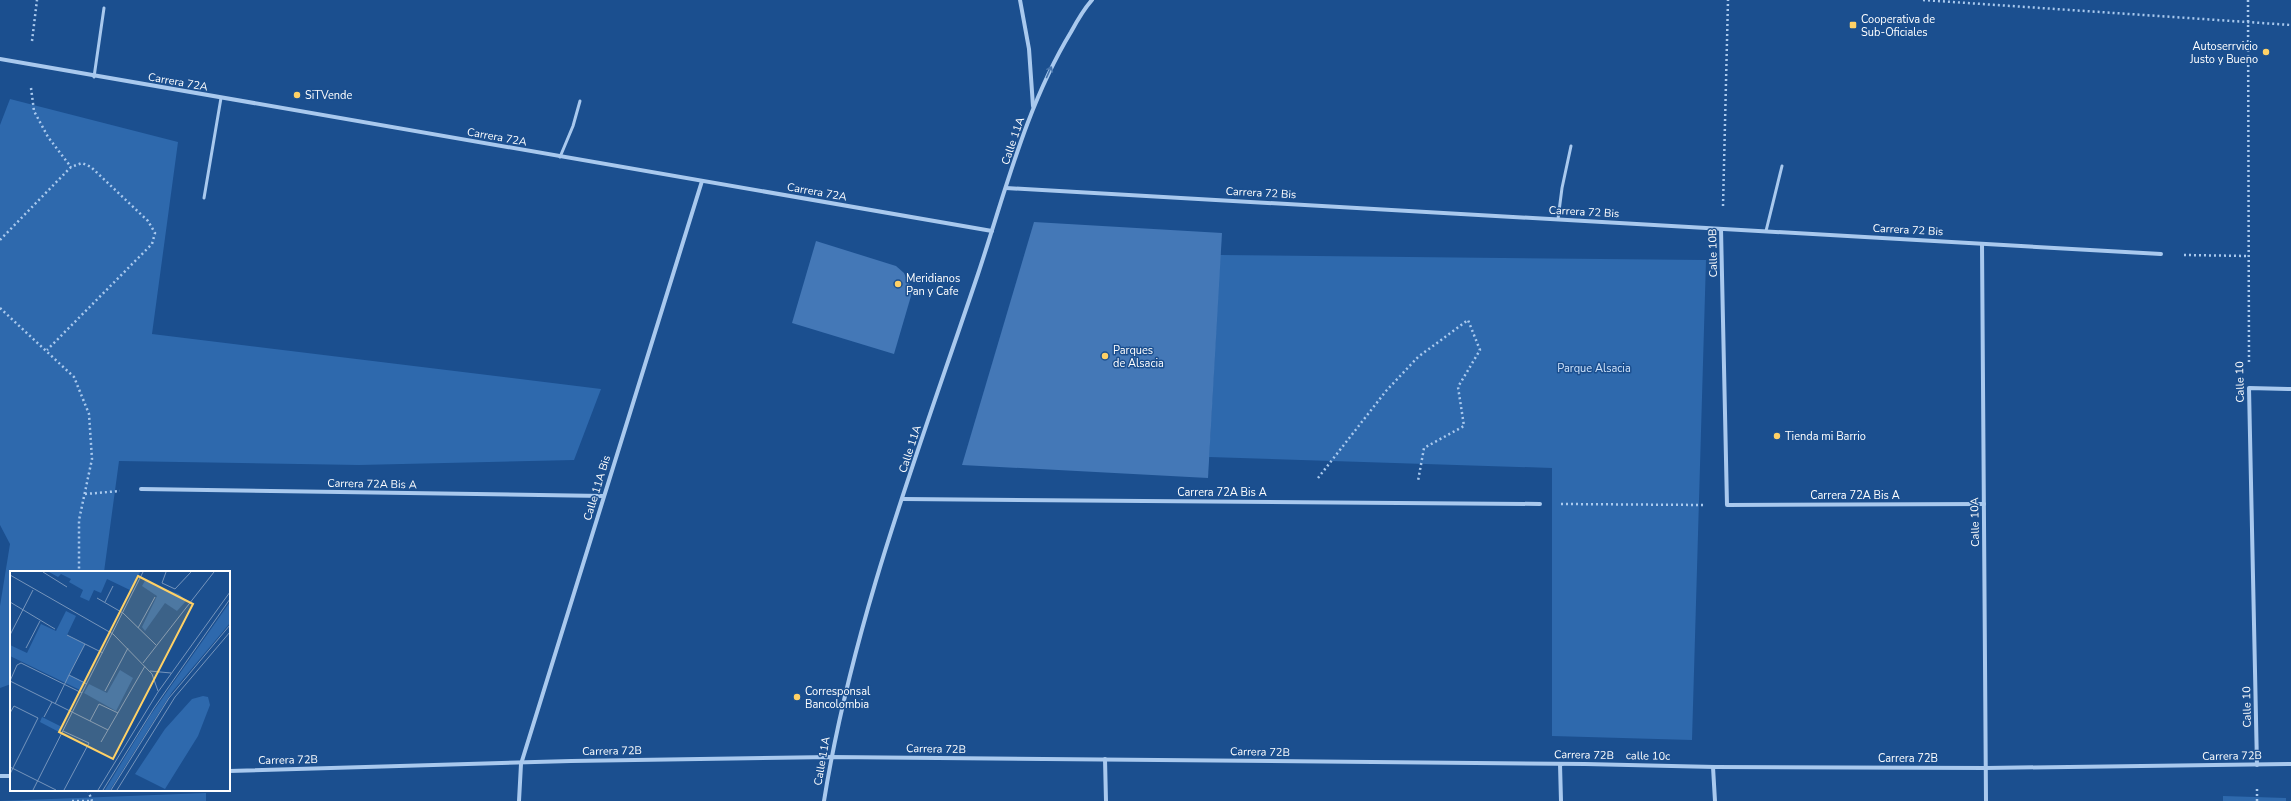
<svg xmlns="http://www.w3.org/2000/svg" width="2291" height="801" font-family="'Nunito Sans',sans-serif">
<rect width="100%" height="100%" fill="#1b4f8f"/>
<g fill="#2e69ad">
<polygon points="10,99 178,142 152,334 601,389 574,460 359,465 119,461 104,572 11,572 11,684 0,688 0,606 10,544 0,525 0,125"/>
<polygon points="1220,255 1706,260 1692,740 1552,736 1552,468 1209,457"/>
<polygon points="206,793 206,801 0,801"/>
<polygon points="2223,796 2286,798 2286,801 2223,801"/>
</g>
<g fill="#4478b7">
<polygon points="1034,222 1222,233 1208,478 962,465"/>
<polygon points="816,241 896,266 904,273 911,288 911,296 894,354 792,323"/>
</g>
<g fill="none" stroke-linecap="round" stroke-linejoin="round">
<g stroke="#a9c9ee" stroke-width="2.5" stroke-dasharray="2 3" stroke-linecap="butt">
<polyline points="1923,0 2291,25"/>
<polyline points="2248,0 2249,365"/>
<polyline points="32,41 37,0"/>
<polyline points="31,88 34,111 48,137 71,167"/>
<polyline points="1723,206 1728,0"/>
<polyline points="0,240 71,167 82,163 91,167 148,221 155,233 152,244 47,350"/>
<polyline points="2184,255 2249,256"/>
<polyline points="0,308 74,377 89,414 92,459 79,520 79,572"/>
<polyline points="1318,478 1386,391 1418,357 1468,320 1480,350 1458,387 1464,426 1424,448 1418,481"/>
<polyline points="85,494 120,491"/>
<polyline points="1561,504 1704,505"/>
<polyline points="88,790 92,801"/>
<polyline points="72,801 92,801"/>
<polyline points="2257,801 2257,788"/>
</g>
<g stroke="#a9c9ee" stroke-width="3">
<polyline points="94,77 104,8"/>
<polyline points="560,157 573,126 580,101"/>
<polyline points="204,198 221,98"/>
<polyline points="1558,219 1562,188 1571,146"/>
<polyline points="1766,231 1782,166"/>
</g>
<g stroke="#a9c9ee" stroke-width="4">
<polyline points="1020,0 1029,49 1033,106"/>
<polyline points="0,59 992,231"/>
<polyline points="1006,188 2161,254"/>
<polyline points="1721,229 1727,505 1984,504"/>
<polyline points="1982,244 1986,801"/>
<polyline points="141,489 603,496"/>
<polyline points="903,499 1540,504"/>
<polyline points="1105,759 1106,801"/>
<polyline points="2257,765 2249,388 2291,389"/>
<polyline points="1713,767 1715,801"/>
<polyline points="229,771 571,761 831,757 1585,764 1715,767 1986,768 2291,764"/>
<polyline points="0,776 11,776"/>
<polyline points="519,801 521,764 702,181"/>
<path d="M 824,801 C 853,620 920,447 978,274 C 1005,193 1026,106 1071,32 C 1077,21 1083,10 1092,0"/>
<polyline points="1561,801 1560,764 1562,764"/>
</g>
</g>
<defs><path id="oneway-shaft" d="M-6 0H5M1.5-3L5.5 0L1.5 3" fill="none" stroke-width="1.6" stroke-linecap="round" stroke-linejoin="round"/></defs>
<use stroke="#4674ac" href="#oneway-shaft" transform="translate(1049 72) rotate(-66)"/>
<g fill="#ffd166" stroke="#1b4f8f" stroke-width="1.5">
<rect x="1849" y="21" width="8" height="8" rx="2"/>
<circle cx="2266" cy="52" r="4"/>
<circle cx="297" cy="95" r="4"/>
<circle cx="898" cy="284" r="4"/>
<circle cx="1105" cy="356" r="4"/>
<circle cx="1777" cy="436" r="4"/>
<circle cx="797" cy="697" r="4"/>
</g>
<g text-anchor="middle" dominant-baseline="central" stroke-width="3" stroke-linejoin="round" paint-order="stroke">
<g font-size="11" fill="#fff" stroke="#1b4f8f" text-anchor="start">
<text x="1861" y="19">Cooperativa de<tspan x="1861" dy="13">Sub-Oficiales</tspan></text>
<text x="2258" y="46" text-anchor="end">Autoserrvicio<tspan x="2258" dy="13">Justo y Bueno</tspan></text>
<text x="305" y="95">SiTVende</text>
<text x="906" y="278">Meridianos<tspan x="906" dy="13">Pan y Cafe</tspan></text>
<text x="1113" y="350">Parques<tspan x="1113" dy="13">de Alsacia</tspan></text>
<text x="1785" y="436">Tienda mi Barrio</text>
<text x="805" y="691">Corresponsal<tspan x="805" dy="13">Bancolombia</tspan></text>
</g>
<g font-size="11" fill="#fff" stroke="#1b4f8f">
<text transform="translate(178 82) rotate(10)">Carrera 72A</text>
<text transform="translate(497 137) rotate(10)">Carrera 72A</text>
<text transform="translate(1013 141) rotate(-71)">Calle 11A</text>
<text transform="translate(817 192) rotate(10)">Carrera 72A</text>
<text transform="translate(1261 193) rotate(3)">Carrera 72 Bis</text>
<text transform="translate(1584 212) rotate(3)">Carrera 72 Bis</text>
<text transform="translate(1908 230) rotate(3)">Carrera 72 Bis</text>
<text transform="translate(1713 253) rotate(-91)">Calle 10B</text>
<text transform="translate(2240 382) rotate(-91)">Calle 10</text>
<text transform="translate(910 449) rotate(-72)">Calle 11A</text>
<text transform="translate(372 484) rotate(1)">Carrera 72A Bis A</text>
<text transform="translate(597 488) rotate(-73)">Calle 11A Bis</text>
<text x="1222" y="492">Carrera 72A Bis A</text>
<text x="1855" y="495">Carrera 72A Bis A</text>
<text transform="translate(1975 522) rotate(-91)">Calle 10A</text>
<text transform="translate(2247 707) rotate(-91)">Calle 10</text>
<text transform="translate(936 749) rotate(1)">Carrera 72B</text>
<text transform="translate(612 751) rotate(-1)">Carrera 72B</text>
<text transform="translate(1260 752) rotate(1)">Carrera 72B</text>
<text transform="translate(1584 755) rotate(1)">Carrera 72B</text>
<text transform="translate(1648 756) rotate(1)">calle 10c</text>
<text transform="translate(2232 756) rotate(-1)">Carrera 72B</text>
<text x="1908" y="758">Carrera 72B</text>
<text transform="translate(288 760) rotate(-1)">Carrera 72B</text>
<text transform="translate(822 761) rotate(-80)">Calle 11A</text>
</g>
<g font-size="11" fill="#cfe3fa" stroke="#1b4f8f">
<text x="1594" y="368">Parque Alsacia</text>
</g>
</g>
<g transform="translate(10 571)">
<rect width="220" height="220" fill="#1b4f8f"/>
<path d="M 220,31 L 220,52 L 162,121 L 100,219 L 95,219 L 140,145 ZM 193,125 L 198,126 L 200,134 L 188,165 L 155,218 L 125,203 L 155,158 L 182,128 Z" fill="#2e69ad"/>
<path d="M 39,1 L 130,1 L 122,20 L 97,8 L 91,22 L 84,19 L 79,30 L 70,26 L 73,19 L 59,11 L 61,8 L 51,3 L 48,6 ZM 136,8 L 145,15 L 169,23 L 176,30 L 167,40 L 155,32 L 135,60 L 132,56 L 147,25 L 132,15 ZM 56,40 L 66,45 L 57,64 L 75,73 L 59,104 L 74,111 L 70,119 L 0,85 L 0,74 L 17,82 L 31,53 L 46,60 ZM 110,99 L 123,107 L 106,140 L 74,122 L 79,113 L 97,122 ZM 32,146 L 52,156 L 49,161 L 30,151 Z" fill="#2e69ad"/>
<path fill="none" stroke="#7695bc" stroke-width="1" d="M 33,1 L 57,16M 156,1 L 152,12 L 165,18 L 181,1M 0,4 L 103,63 L 142,103 L 148,120M 87,27 L 113,42 L 146,74M 0,31 L 45,58M 95,31 L 103,15M 128,57 L 145,26M 0,64 L 23,19M 57,64 L 93,82M 16,77 L 30,50M 133,92 L 204,1M 140,100 L 161,102M 59,104 L 75,73M 0,110 L 7,94 L 11,92 L 72,122M 0,110 L 98,159M 95,120 L 118,77M 45,133 L 59,104 L 77,113M 0,142 L 4,135 L 28,147 L 0,203M 34,146 L 42,131M 80,150 L 89,133 L 108,142M 53,160 L 79,172 L 54,219M 91,171 L 135,95M 0,196 L 46,219M 23,219 L 133,1M 88,219 L 148,121 L 220,21M 93,219 L 144,137 L 220,28M 101,219 L 159,127 L 220,54M 107,219 L 165,126 L 220,61"/>
<path fill="#ffd166" fill-opacity="0.15" stroke="#ffd166" stroke-width="2" d="M 128,5 L 183,33 L 103,188 L 49,161 Z"/>
<rect width="220" height="220" fill="none" stroke="#fff" stroke-width="2"/>
</g>
</svg>
